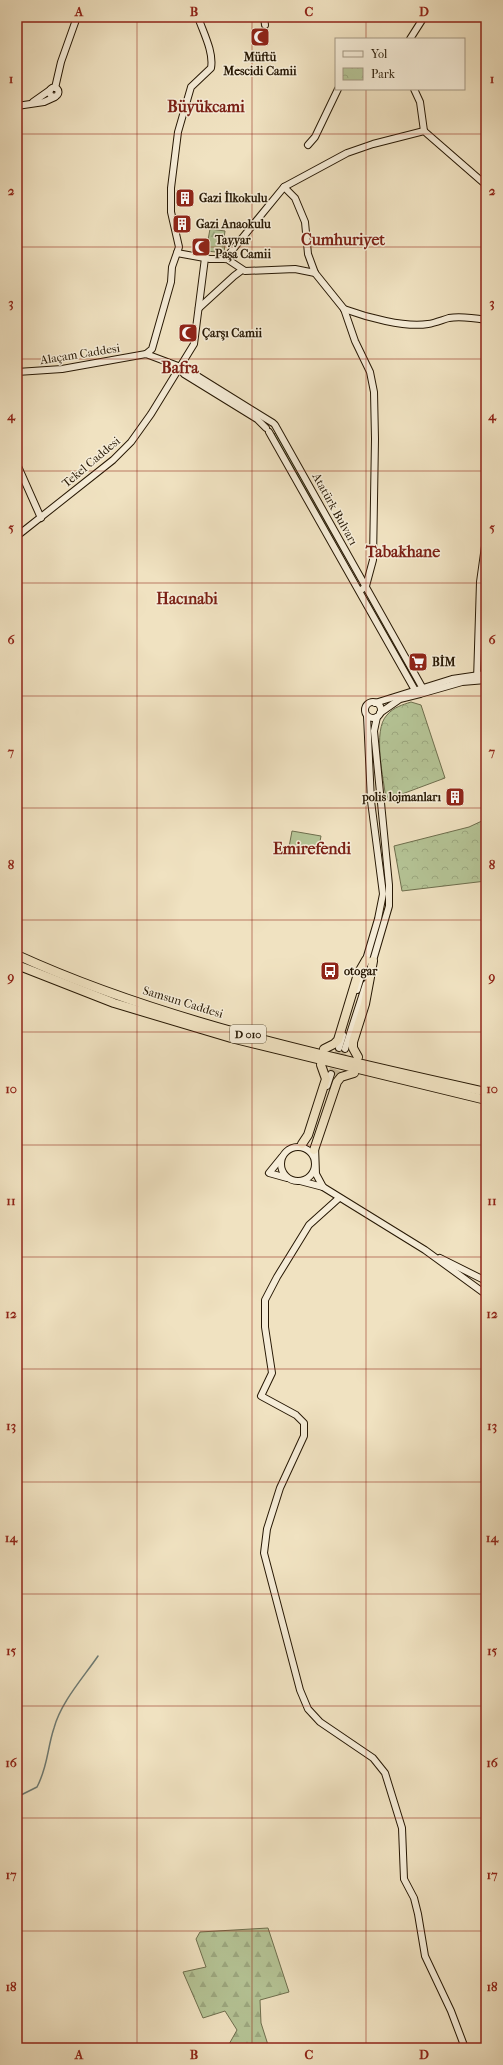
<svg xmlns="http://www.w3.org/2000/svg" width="503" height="2065" font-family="'IM FELL French Canon',serif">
<defs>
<pattern id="grass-dots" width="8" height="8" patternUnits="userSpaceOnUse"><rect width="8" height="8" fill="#b5c496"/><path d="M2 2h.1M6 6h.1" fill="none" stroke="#9ca880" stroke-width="1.8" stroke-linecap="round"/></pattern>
<pattern id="forest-firs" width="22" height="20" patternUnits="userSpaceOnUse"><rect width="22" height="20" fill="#b5c496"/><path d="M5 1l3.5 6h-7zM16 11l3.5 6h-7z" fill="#9ca880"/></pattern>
<pattern id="park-crowns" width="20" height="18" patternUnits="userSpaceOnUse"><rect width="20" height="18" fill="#b5c496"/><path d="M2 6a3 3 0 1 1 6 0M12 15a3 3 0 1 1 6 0" fill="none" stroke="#9ca880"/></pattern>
</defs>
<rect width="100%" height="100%" fill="#f0e2c1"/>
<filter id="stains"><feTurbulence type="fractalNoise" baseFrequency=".005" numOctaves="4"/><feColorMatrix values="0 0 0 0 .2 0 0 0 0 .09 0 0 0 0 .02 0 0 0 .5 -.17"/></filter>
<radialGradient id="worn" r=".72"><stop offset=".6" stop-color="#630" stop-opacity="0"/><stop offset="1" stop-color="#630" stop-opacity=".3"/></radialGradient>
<g fill="url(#grass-dots)" stroke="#6e6e4d">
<polygon points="276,432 357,577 357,578 274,434"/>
<polygon points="370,599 417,682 416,684 368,601"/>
</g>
<g fill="url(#forest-firs)" stroke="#6e6e4d">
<polygon points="210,229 225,231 224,238 219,238 217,241 218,244 225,245 224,252 216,249 216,252 206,251"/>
<polygon points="268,1928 289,1992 260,2000 261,2023 269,2048 230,2048 228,2046 237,2030 225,2011 203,2018 183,1972 206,1967 196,1939 200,1932"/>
</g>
<g fill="url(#park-crowns)" stroke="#6e6e4d">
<path d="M 411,702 L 421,705 L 445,778 L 386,800 C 384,780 372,730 387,715 C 394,707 402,705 411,702 Z"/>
<polygon points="484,820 486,824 486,881 402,891 394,846 469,827"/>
</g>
<polygon fill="#b5c496" stroke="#6e6e4d" points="292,831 321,836 318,852 289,847"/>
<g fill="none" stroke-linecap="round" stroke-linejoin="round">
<path stroke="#6e7a72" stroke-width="1.5" d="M 17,1797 L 37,1787 C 48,1766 47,1749 54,1728 C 61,1702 83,1678 98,1656"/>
<g stroke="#c8ba9b" stroke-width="6" stroke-dasharray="6 3" stroke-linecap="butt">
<polyline points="331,1074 339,1048"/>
<polyline points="336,1076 345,1049"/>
</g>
<defs>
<g id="secondary">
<polyline points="264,17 265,25"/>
<polyline points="410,39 424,17"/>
<circle cx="54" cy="92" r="4.5"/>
<polyline points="55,88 61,62 77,17"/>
<polyline points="414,89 420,102 424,131"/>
<polyline points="33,102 50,90"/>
<polyline points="17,106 44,102 55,97"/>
<polyline points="308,145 315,137 338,89"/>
<polyline points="284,187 295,198 305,222 308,254 315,273 344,309 355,341 370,372 374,392 375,439 373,560 366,586 360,591"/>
<polyline points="177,253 210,259 227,259 245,271 295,269 315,273"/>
<polyline points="225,259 284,187 347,153 373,144 424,131 486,185"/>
<polyline points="199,308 234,276 242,270"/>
<path d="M 344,309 C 366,317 405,328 428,324 C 435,323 442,320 449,318 C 461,316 474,318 486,320"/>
<path d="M 146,354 L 152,349 L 171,282 L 172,267 L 179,247 L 171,212 L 171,188 L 178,132 L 191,87 L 211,68 C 214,52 203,32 198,17"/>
<polyline points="180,367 184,374 257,419 266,428"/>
<polyline points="17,372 62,369 146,354 186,369 273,423"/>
<polyline points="275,425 422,687 420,694 400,699 380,713"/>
<polyline points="269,432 416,692 420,694 462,682 486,680"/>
<polyline points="17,464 41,518"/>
<polyline points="17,536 113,460 131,442 151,414 194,344 205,258"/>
<polyline points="477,680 480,582 486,539"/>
<circle cx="373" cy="710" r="8"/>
<polyline points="375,703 452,679 486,674"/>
<polyline points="372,964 389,906 389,885 374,731 377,717"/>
<polyline points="357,990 378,919 383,894 371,801 367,716"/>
<polyline points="339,1048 343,1035"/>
<polyline points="345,1049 366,984"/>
<polyline points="327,1086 331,1074"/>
<polyline points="315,1146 316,1174 323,1187 425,1250 484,1293 486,1292"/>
<circle cx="298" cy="1164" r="17"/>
<polyline points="282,1157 269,1173 287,1178"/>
<polyline points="300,1181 323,1187"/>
<polyline points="339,1198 309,1225 277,1277 265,1300 265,1327 272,1373 261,1396 296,1415 304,1423 304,1436 280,1488 267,1529 264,1553 300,1690 308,1709 320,1722 373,1758 385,1773 402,1828 404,1879 414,1898 418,1914 425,1956 451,2011 465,2048"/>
<polyline points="440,1258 486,1281"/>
</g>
<g id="highway">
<path d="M 17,955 C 161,1021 332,1058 486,1092"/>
<polyline points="17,965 114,1003 231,1038 486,1100"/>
<polyline points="324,1049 334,1044 338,1040 358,974 366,960"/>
<polyline points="358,1057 353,1048 353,1042 365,1004 373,961"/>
<polyline points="302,1144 308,1135 326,1079 321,1065"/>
<polyline points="314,1150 337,1082 341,1077 354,1073"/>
</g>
</defs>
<use href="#secondary" stroke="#271804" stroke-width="8"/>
<use href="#highway" stroke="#271804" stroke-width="10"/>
<use href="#secondary" stroke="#f5ecd7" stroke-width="6"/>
<use href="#highway" stroke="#f0e2c1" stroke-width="8"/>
</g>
<path fill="none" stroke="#8f2418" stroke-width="1" stroke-opacity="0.55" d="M 137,17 L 137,2048M 252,17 L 252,2048M 366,17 L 366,39M 366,89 L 366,2048M 17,134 L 486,134M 17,247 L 486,247M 17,359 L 486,359M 17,471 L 486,471M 17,583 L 486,583M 17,696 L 486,696M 17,808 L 486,808M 17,920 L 486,920M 17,1032 L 486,1032M 17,1145 L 486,1145M 17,1257 L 486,1257M 17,1369 L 486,1369M 17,1482 L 486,1482M 17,1594 L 486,1594M 17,1706 L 486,1706M 17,1818 L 486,1818M 17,1931 L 486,1931"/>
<defs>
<symbol id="mosque-square" viewBox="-11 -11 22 22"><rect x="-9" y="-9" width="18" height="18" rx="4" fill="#8f2418" stroke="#f5ecd7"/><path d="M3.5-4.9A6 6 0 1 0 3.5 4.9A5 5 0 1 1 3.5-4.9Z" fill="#fff"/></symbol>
<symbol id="building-square" viewBox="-11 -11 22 22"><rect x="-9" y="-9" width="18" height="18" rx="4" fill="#8f2418" stroke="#f5ecd7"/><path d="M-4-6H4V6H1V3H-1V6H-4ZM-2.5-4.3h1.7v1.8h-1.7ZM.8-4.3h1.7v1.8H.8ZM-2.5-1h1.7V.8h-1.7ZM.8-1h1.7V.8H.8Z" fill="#fff"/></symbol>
<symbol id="supermarket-square" viewBox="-11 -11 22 22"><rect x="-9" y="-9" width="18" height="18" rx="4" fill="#8f2418" stroke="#f5ecd7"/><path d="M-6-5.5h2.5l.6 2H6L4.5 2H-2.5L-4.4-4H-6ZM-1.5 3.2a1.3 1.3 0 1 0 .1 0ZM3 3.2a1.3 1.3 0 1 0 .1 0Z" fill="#fff"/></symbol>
<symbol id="bus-square" viewBox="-11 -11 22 22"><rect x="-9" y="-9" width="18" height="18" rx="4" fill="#8f2418" stroke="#f5ecd7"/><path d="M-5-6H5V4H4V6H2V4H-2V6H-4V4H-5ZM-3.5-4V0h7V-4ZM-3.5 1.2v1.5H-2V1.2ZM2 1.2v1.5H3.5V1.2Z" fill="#fff"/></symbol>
</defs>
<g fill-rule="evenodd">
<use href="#mosque-square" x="249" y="26" width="22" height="22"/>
<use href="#building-square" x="174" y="187" width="22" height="22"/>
<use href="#building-square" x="171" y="213" width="22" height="22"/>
<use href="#mosque-square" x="190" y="236" width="22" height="22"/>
<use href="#mosque-square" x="177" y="322" width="22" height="22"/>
<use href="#supermarket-square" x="407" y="651" width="22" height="22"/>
<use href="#building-square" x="444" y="786" width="22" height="22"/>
<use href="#bus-square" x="319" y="960" width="22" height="22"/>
</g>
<g text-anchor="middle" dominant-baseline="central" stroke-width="3" stroke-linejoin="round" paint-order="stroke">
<rect fill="#f5ecd7" stroke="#655843" stroke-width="1" x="230" y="1025" width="36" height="18" rx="3"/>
<g font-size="11" font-weight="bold" fill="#271804">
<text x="248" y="1034">D 010</text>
</g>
<g font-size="12" font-weight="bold" fill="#271804" stroke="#f5ecd7" text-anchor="start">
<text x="260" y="57" text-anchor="middle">Müftü<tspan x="260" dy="14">Mescidi Camii</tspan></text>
<text x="199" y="198">Gazi İlkokulu</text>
<text x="196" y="224">Gazi Anaokulu</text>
<text x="215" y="240">Tayyar<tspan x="215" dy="14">Paşa Camii</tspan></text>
<text x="202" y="333">Çarşı Camii</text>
<text x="432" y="662">BİM</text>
<text x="441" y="797" text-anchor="end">polis lojmanları</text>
<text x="344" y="971">otogar</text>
</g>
<g font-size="12" fill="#271804" stroke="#f5ecd7">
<text transform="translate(80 354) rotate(-9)">Alaçam Caddesi</text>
<text transform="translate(91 462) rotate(-40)">Tekel Caddesi</text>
<text transform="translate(335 509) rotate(61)">Atatürk Bulvarı</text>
<text transform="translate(183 1002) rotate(17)">Samsun Caddesi</text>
</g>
<g font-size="16" font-weight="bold" fill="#7a1f14" stroke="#f5ecd7">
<text x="206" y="106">Büyükcami</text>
<text x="343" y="239">Cumhuriyet</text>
<text x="180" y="367">Bafra</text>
<text x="403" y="551">Tabakhane</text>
<text x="187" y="598">Hacınabi</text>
<text x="312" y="848">Emirefendi</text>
</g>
</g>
<rect width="503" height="2065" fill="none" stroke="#f0e2c1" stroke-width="44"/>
<rect x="335" y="38" width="130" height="52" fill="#f5ecd7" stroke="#a39783"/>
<rect x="343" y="51" width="20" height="6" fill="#f5ecd7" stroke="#a39783"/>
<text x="371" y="58" font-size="12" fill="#271804">Yol</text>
<rect x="343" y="68" width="20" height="12" fill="url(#park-crowns)" stroke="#a39783"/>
<text x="371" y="78" font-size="12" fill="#271804">Park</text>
<rect x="22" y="22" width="459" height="2021" fill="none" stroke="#8f2418" stroke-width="1.5"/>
<g font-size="13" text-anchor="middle" font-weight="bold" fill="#8f2418">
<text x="79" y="16">A</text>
<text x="194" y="16">B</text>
<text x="309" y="16">C</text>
<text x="424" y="16">D</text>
<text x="11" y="83">1</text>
<text x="492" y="83">1</text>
<text x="11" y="195">2</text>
<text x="492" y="195">2</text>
<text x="11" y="307">3</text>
<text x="492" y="307">3</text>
<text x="11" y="420">4</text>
<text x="492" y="420">4</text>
<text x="11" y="532">5</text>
<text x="492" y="532">5</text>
<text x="11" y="644">6</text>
<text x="492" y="644">6</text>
<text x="11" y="756">7</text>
<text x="492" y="756">7</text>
<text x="11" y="869">8</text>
<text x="492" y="869">8</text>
<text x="11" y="981">9</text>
<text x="492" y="981">9</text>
<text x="11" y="1093">10</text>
<text x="492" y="1093">10</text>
<text x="11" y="1205">11</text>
<text x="492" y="1205">11</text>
<text x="11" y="1318">12</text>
<text x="492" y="1318">12</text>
<text x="11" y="1430">13</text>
<text x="492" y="1430">13</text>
<text x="11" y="1542">14</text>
<text x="492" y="1542">14</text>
<text x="11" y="1655">15</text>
<text x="492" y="1655">15</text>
<text x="11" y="1767">16</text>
<text x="492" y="1767">16</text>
<text x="11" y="1879">17</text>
<text x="492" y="1879">17</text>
<text x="11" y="1991">18</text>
<text x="492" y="1991">18</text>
<text x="79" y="2059">A</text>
<text x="194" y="2059">B</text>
<text x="309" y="2059">C</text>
<text x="424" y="2059">D</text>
</g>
<rect width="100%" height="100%" filter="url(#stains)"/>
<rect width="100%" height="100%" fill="url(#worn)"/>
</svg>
